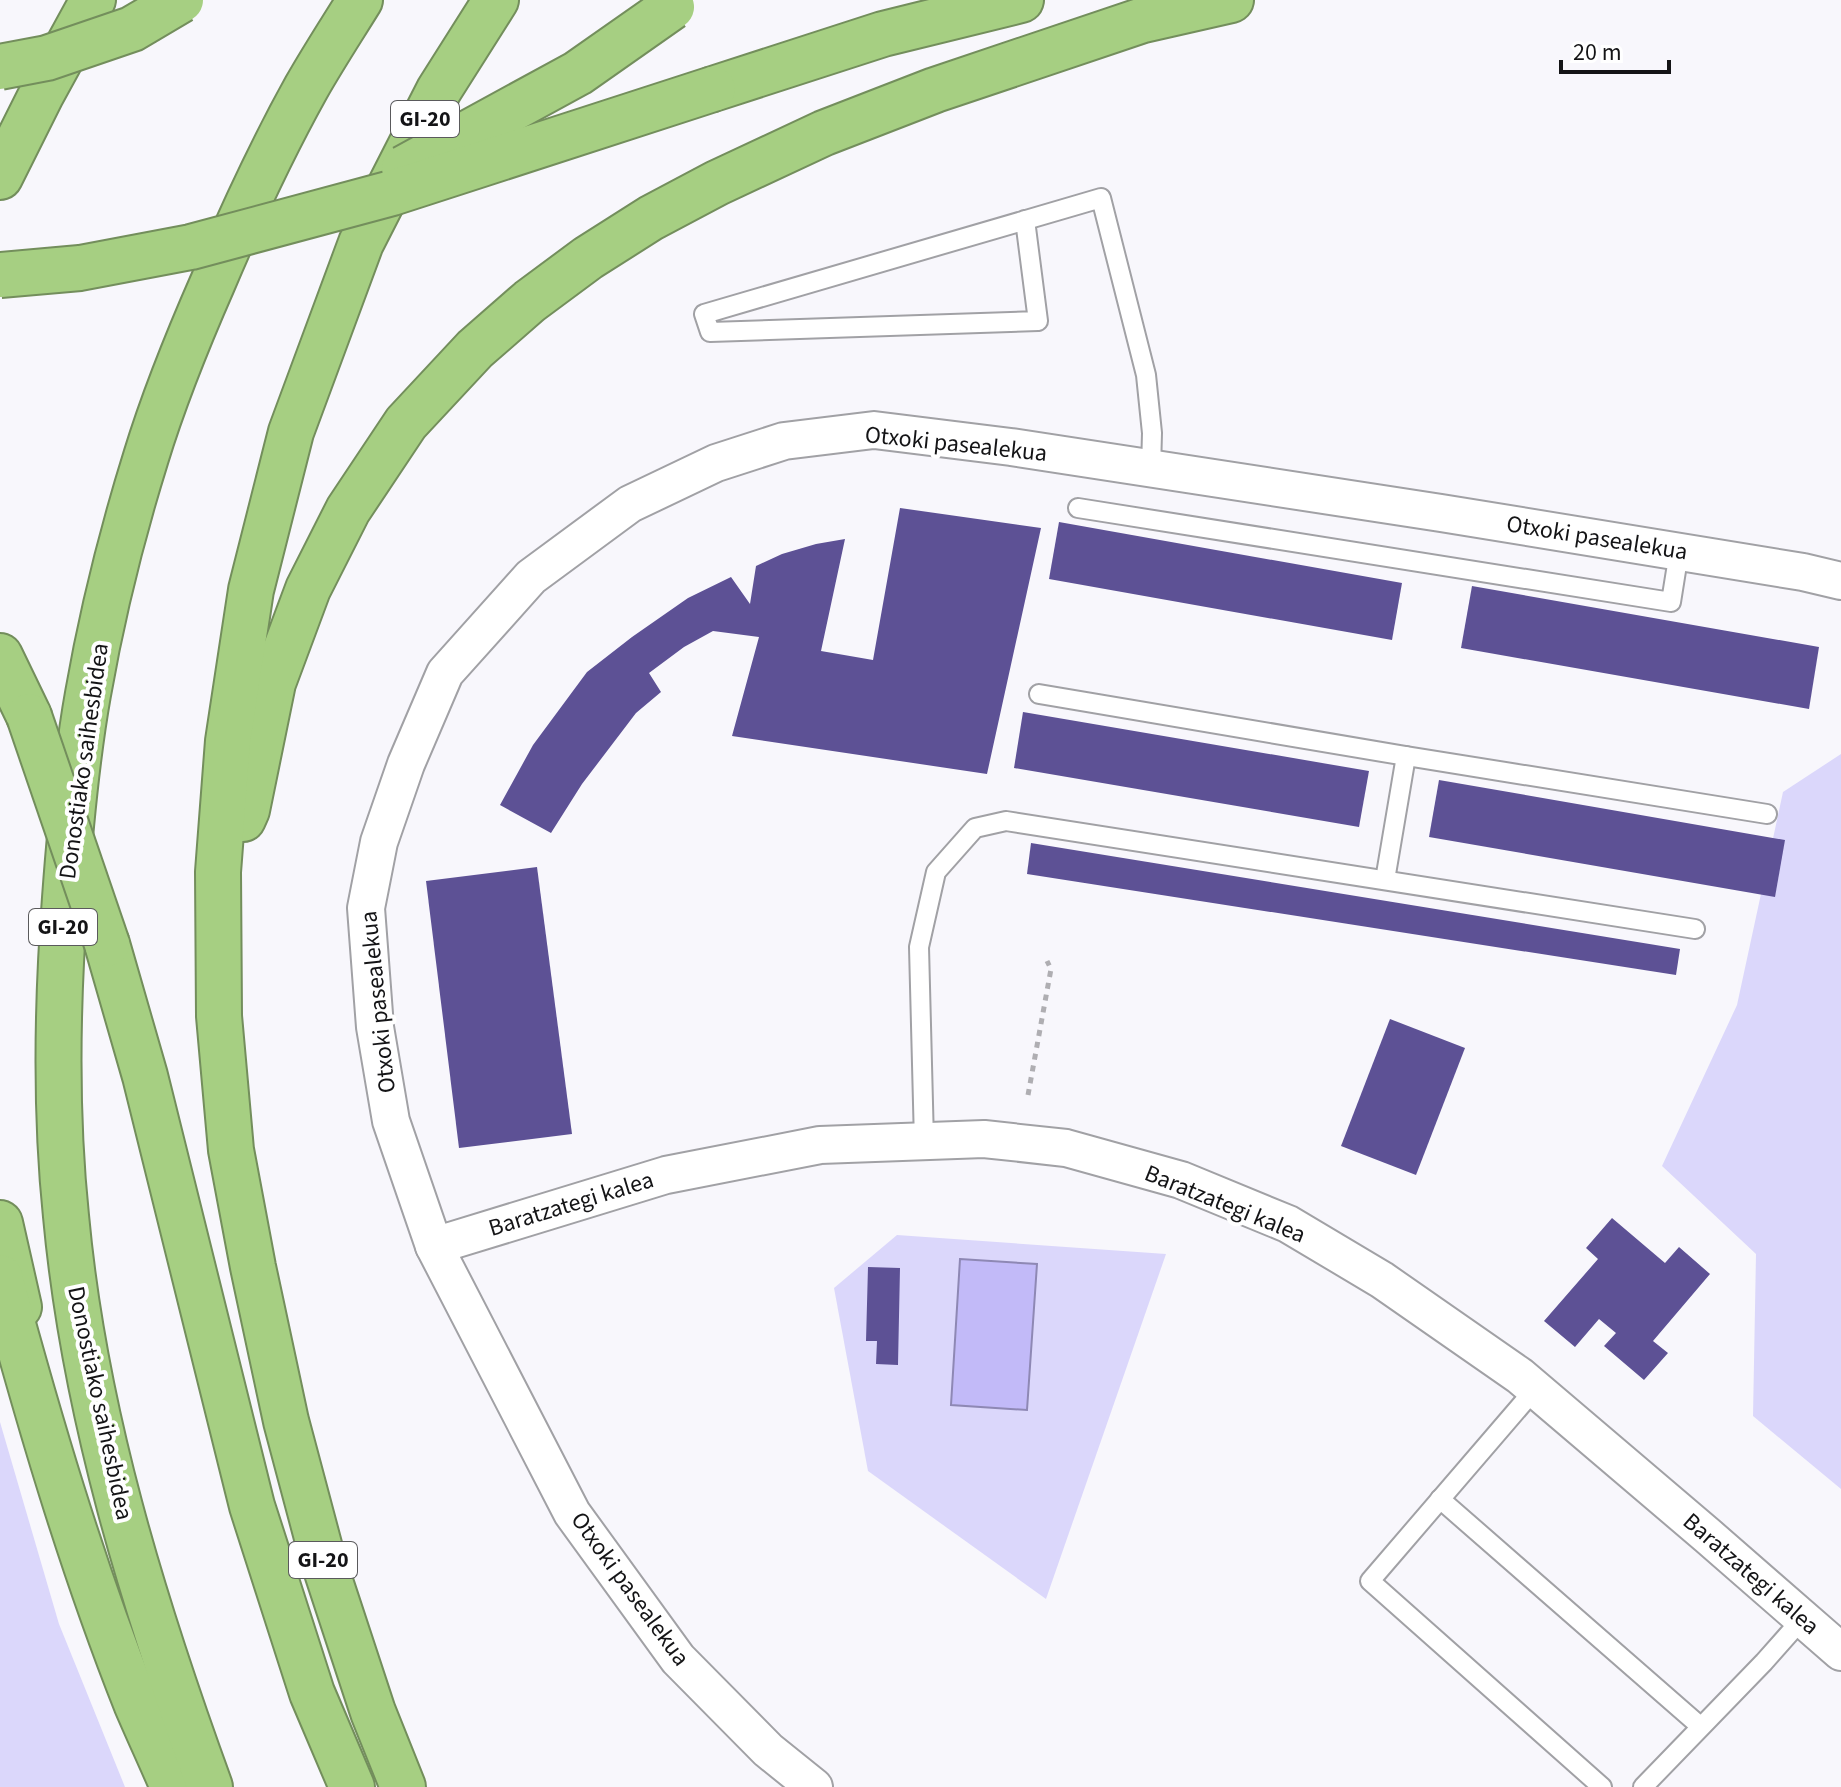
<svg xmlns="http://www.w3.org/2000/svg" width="1841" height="1787" font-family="'Source Sans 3',sans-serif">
<rect width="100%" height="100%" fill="#f8f7fc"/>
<g fill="#dbd7fb">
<polygon points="1841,754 1841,1489 1753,1416 1756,1254 1662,1166 1737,1005 1783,792"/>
<polygon points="897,1235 1166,1254 1046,1599 868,1471 834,1288"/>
<polygon points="0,1422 59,1624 125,1787 0,1787"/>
</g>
<polygon fill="#c2baf8" stroke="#8e88b4" stroke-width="2" points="960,1259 1037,1264 1027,1410 951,1405"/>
<g fill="#5d5195">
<polygon points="900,508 1041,528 987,774 732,736 759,637 713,631 684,647 649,673 661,692 636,713 582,784 551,833 500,805 533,745 587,672 632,637 688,598 731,577 750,604 756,566 782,554 816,544 845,539 821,651 873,660"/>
<polygon points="1059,522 1402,583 1392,640 1049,579"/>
<polygon points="1472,586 1819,647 1809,709 1461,648"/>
<polygon points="1023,712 1369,771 1359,827 1014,768"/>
<polygon points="1439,780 1785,840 1775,897 1429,837"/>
<polygon points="1031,843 1680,949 1676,975 1027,874"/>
<polygon points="537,867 572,1134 459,1148 426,881"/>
<polygon points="1390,1019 1465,1048 1416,1175 1341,1146"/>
<polygon points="1612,1218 1665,1263 1679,1247 1710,1274 1653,1341 1668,1353 1644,1380 1604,1346 1616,1333 1599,1319 1575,1347 1544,1321 1598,1259 1586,1248"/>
<polygon points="868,1267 900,1268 898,1365 876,1364 877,1341 866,1341"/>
</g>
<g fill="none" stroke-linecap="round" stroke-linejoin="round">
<defs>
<g id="lane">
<polyline points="1025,220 1038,321 710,332 704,314 1101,198 1146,375 1152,433 1151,469"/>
<polyline points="1078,508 1671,602 1679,552"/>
<polyline points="1039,694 1406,756 1767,814"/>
<polyline points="1385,880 1406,756"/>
<polyline points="924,1142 919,947 936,872 975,828 1006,821 1695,929"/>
<polyline points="1535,1389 1370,1581 1602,1787"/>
<polyline points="1440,1499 1700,1726"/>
<polyline points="1643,1787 1764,1662 1803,1618"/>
</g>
<g id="street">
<polyline points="434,1246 666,1175 820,1145 984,1139 1066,1148 1181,1180 1288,1224 1382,1280 1520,1376 1708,1536 1841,1652"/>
<polyline points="814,1787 768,1750 678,1659 572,1513 434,1246 391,1121 375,1027 366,908 379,842 406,764 445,673 531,577 630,504 716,463 784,441 874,430 1011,447 1441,513 1803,572 1841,581"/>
</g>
<g id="highway">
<polyline points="713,89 883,34 1021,0"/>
<polyline points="0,177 41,95 93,0"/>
<polyline points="0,656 29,716"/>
<polyline points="243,819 247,810 273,683 308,589 348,510 406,423 475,349 530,301 588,258 651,218 717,183 824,133 935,90 1143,20 1231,0"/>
<polyline points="107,944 145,1076 252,1506 312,1693 352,1787"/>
<polyline points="0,1223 19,1307"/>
<path d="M 0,1277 C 39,1421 81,1564 136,1703 C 148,1731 161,1759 173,1787"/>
<path d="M 210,1787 C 143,1603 84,1412 66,1216 C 55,1110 57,1004 65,898 C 70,830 76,761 88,694 C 102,614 122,534 146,457 C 164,398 188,339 213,282 C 241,216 271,151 306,88 C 323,58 342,29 360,0"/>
<polyline points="403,1787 373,1712 323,1560 286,1421 253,1267 231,1150 219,1016 218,872 228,741 251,590 291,432 361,243 439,90 496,0"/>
</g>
</defs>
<use href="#lane" stroke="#a1a1a5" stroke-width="22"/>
<use href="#street" stroke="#a1a1a5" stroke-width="40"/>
<use href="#highway" stroke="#738e5c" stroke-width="48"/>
<polyline stroke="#afaeb2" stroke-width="5" stroke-dasharray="6 6" stroke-linecap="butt" points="1028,1095 1051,969 1047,961"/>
<use href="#lane" stroke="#fff" stroke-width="18"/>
<use href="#street" stroke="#fff" stroke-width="36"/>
<use href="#highway" stroke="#a6cf82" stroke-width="44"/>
<defs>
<g id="highway-bridge">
<polyline points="0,67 47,58 132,29 181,0"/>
<polyline points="404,168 578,73 672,7"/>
<polyline points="0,275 80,268 191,247 392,193 713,89"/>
<polyline points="29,716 107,944"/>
</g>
</defs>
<use href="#highway-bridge" stroke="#738e5c" stroke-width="48" stroke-linecap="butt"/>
<use href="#highway-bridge" stroke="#a6cf82" stroke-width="44"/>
</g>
<g text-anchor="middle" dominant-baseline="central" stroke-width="8" stroke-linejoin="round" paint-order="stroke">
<g fill="#fff" stroke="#5a5a5c" stroke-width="2">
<rect x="391" y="101" width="68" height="36" rx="6"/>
<rect x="29" y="909" width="68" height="36" rx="6"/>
<rect x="289" y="1542" width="68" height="36" rx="6"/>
</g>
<g font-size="22" font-weight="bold" fill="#141416">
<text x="425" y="119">GI-20</text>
<text x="63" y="927">GI-20</text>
<text x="323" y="1560">GI-20</text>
</g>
<g font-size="24" fill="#141416" stroke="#fff">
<text transform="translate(956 444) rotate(6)">Otxoki pasealekua</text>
<text transform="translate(1597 538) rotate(9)">Otxoki pasealekua</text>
<text transform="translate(84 761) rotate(-82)">Donostiako saihesbidea</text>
<text transform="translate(378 1002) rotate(-96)">Otxoki pasealekua</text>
<text transform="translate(571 1204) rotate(-17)">Baratzategi kalea</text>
<text transform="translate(1225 1204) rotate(22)">Baratzategi kalea</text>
<text transform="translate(100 1403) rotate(78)">Donostiako saihesbidea</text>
<text transform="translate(1751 1574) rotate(41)">Baratzategi kalea</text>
<text transform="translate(630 1589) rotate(54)">Otxoki pasealekua</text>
</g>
</g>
<path d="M1561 60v12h108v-12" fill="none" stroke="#141416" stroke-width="4"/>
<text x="1573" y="60" font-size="24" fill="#141416" stroke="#ffffff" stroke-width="6" paint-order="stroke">20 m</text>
</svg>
